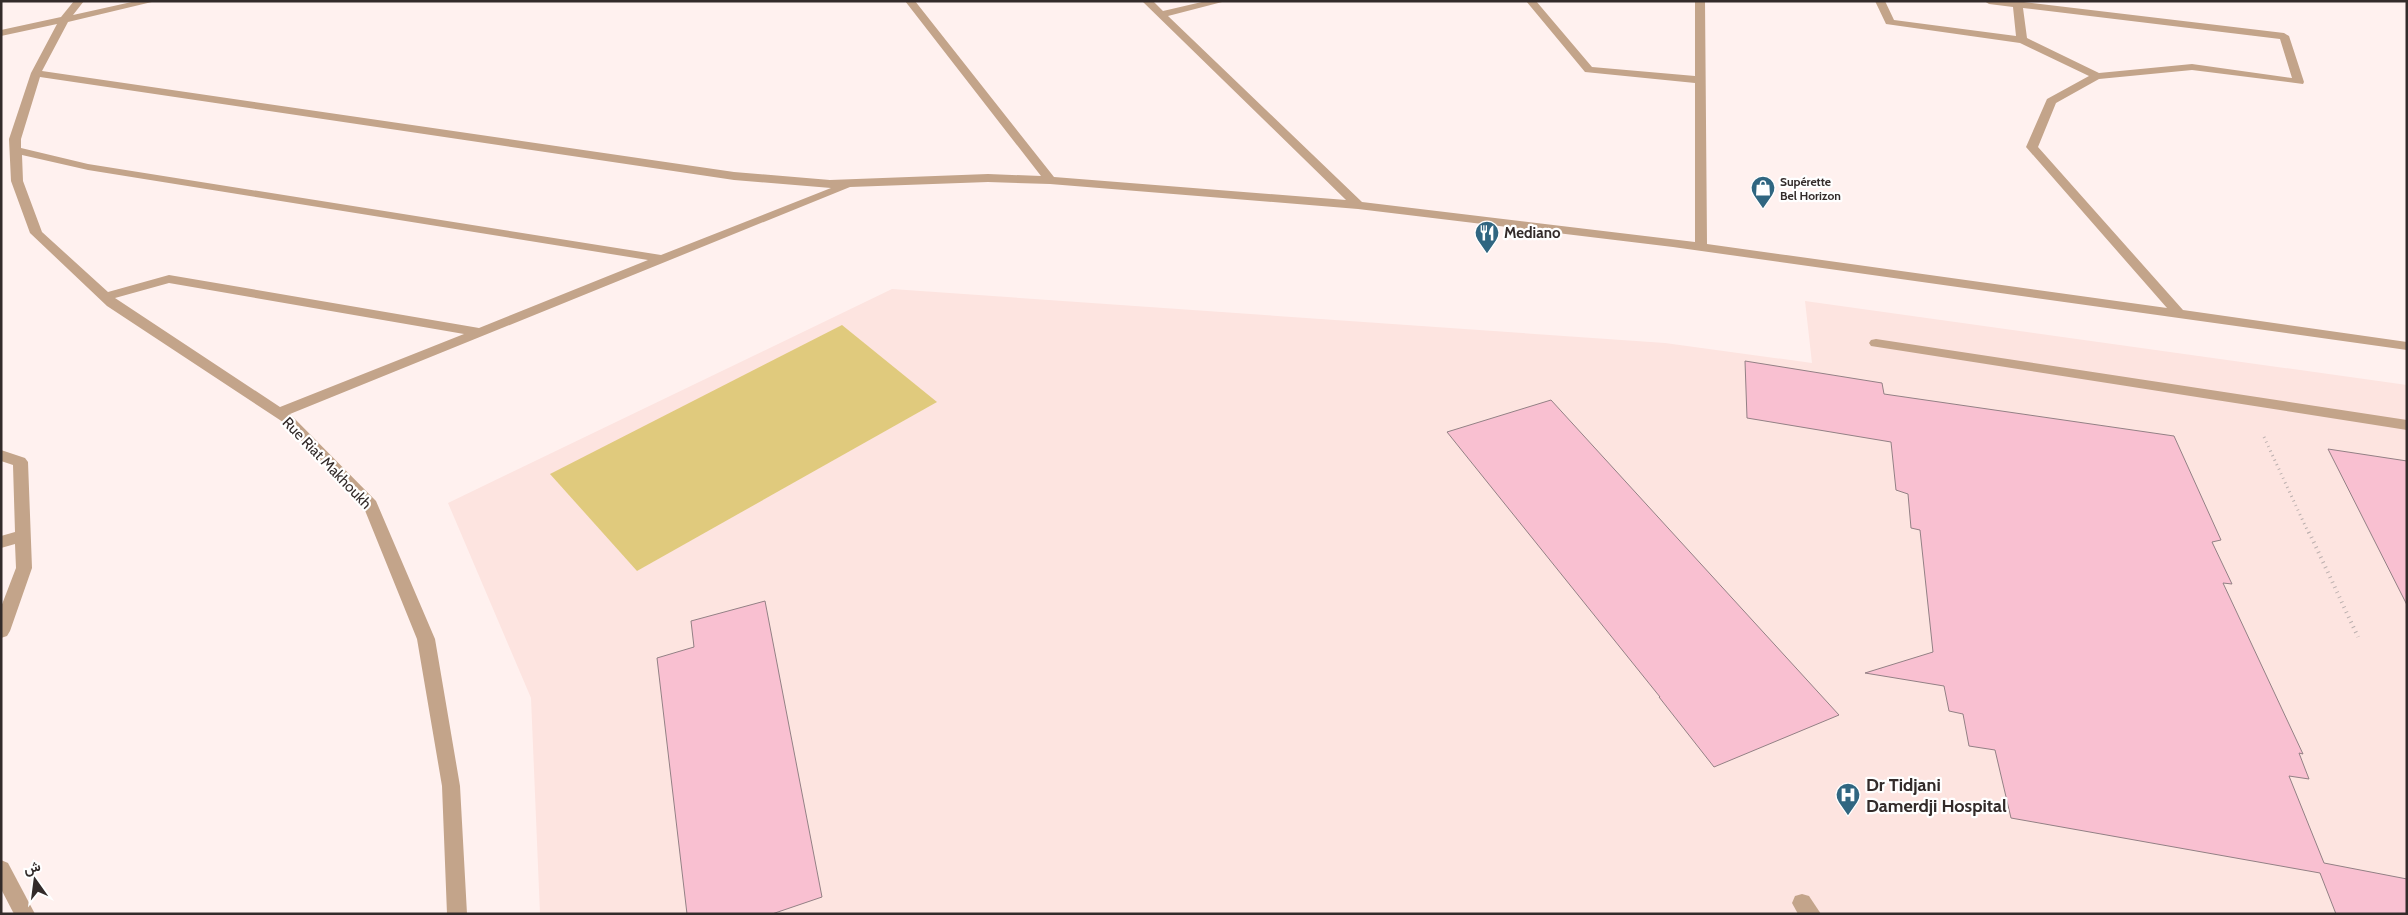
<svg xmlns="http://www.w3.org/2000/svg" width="2408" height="915" font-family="Cabin,Vazirmatn,sans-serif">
<rect width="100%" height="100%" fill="#fff1ef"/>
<polygon fill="#fde4e0" points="892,289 1665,343 1812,363 1805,301 2407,385 2407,914 540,914 531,698 448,503"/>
<polygon fill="#e0ca7d" points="842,325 937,402 637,571 550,474"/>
<g fill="#f9c0d1" stroke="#938085">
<polygon points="1745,361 1882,383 1884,394 2174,436 2221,540 2212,542 2232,584 2223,583 2303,754 2299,753 2309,779 2289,776 2324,863 2407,879 2407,914 2336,914 2320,873 2011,818 1995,750 1969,746 1963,714 1949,711 1944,686 1865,673 1933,652 1920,530 1911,528 1908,494 1896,490 1891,442 1747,418"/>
<polygon points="1551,400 1839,715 1714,767 1659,697 1660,697 1447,432"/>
<polygon points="2328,449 2407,461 2407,605"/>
<polygon points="765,601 822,897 772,914 687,914 657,658 694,647 691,621"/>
</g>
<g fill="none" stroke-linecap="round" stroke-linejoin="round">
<polyline stroke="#bcb0af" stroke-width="3" stroke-dasharray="1 4" stroke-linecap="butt" points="2264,437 2309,534"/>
<polyline stroke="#bcb0af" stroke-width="4" stroke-dasharray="1 4.5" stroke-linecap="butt" points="2309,532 2358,637"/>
<g fill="#c3a48a" fill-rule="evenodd">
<path d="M 74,1 L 84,1 L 73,15 L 136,1 L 156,1 L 68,22 L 42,71 L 734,172 L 830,180 L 988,174 L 1041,176 L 905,1 L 915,1 L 1054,177 L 1346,200 L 1142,1 L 1153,1 L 1163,11 L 1206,1 L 1226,1 L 1168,16 L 1362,202 L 1695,242 L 1695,83 L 1585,72 L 1526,1 L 1536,1 L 1592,67 L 1695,76 L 1695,1 L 1705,1 L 1707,244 L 2167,308 L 2026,147 L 2047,99 L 2089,76 L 2020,43 L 1886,24 L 1875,1 L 1885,1 L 1894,20 L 2016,36 L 2013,7 L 1989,4 L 1984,1 L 2016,1 L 2284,33 L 2289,36 L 2304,82 L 2303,84 L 2192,70 L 2099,79 L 2056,103 L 2038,147 L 2183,310 L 2407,342 L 2407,350 L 1673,247 L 1358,209 L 1050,184 L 988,182 L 850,187 L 290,414 L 376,501 L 435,639 L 460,786 L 467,914 L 447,914 L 442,786 L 417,639 L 364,508 L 286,424 L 107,306 L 30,233 L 11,181 L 9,139 L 31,73 L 57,24 L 1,36 L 1,30 L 61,17 ZM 2023,8 L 2280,39 L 2292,78 L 2192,64 L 2099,73 L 2027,38 ZM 40,77 L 734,180 L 831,188 L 661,255 L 88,164 L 21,148 L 21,139 ZM 22,155 L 88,170 L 648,260 L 479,328 L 169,275 L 108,292 L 42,232 L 23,181 ZM 169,283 L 464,334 L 280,407 L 115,298 Z"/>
<polygon points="1876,339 2407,420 2407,430 1871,346 1869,343 1871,340"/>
<polygon points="1,450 25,458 28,462 32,568 10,631 7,636 1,638 1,607 16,568 15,544 1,548 1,536 15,532 13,465 1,461"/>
<polygon points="1,860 8,863 35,914 14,914 1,889"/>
<polygon points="1802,894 1809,896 1821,914 1798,914 1792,903 1795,896"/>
</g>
</g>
<defs>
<symbol id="shop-pin" viewBox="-11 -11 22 30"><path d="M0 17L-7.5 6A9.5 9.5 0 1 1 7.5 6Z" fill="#306681" stroke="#fff"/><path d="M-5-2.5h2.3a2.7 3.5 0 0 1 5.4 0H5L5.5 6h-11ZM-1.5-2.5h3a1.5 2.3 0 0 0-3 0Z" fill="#fff"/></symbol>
<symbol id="restaurant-pin" viewBox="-11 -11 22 30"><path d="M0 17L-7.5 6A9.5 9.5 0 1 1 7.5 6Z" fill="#306681" stroke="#fff"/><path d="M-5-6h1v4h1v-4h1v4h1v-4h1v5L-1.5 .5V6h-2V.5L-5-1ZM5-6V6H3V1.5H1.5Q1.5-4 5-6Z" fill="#fff"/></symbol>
<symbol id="hospital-pin" viewBox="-11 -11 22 30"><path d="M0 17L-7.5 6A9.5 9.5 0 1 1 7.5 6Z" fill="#306681" stroke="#fff"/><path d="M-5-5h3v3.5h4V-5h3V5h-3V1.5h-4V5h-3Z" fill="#fff"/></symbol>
</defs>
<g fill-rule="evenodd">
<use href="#shop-pin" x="1749" y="174" width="28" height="38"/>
<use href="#restaurant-pin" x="1473" y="219" width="28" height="38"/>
<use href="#hospital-pin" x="1834" y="781" width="28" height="38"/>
</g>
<g text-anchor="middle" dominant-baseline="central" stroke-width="4.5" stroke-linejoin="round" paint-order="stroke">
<g font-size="12" font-weight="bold" fill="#332b2a" stroke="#fff" text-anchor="start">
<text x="1780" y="181">Supérette<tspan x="1780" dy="14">Bel Horizon</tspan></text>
</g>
<g font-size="15" font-weight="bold" fill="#332b2a" stroke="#fff" text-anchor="start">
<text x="1504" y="233">Mediano</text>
</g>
<g font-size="15" fill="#332b2a" stroke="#fff">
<text transform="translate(327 463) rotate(46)">Rue Riat Makhoukh</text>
</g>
<g font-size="18" font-weight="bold" fill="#332b2a" stroke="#fff" text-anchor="start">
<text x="1866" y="785">Dr Tidjani<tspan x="1866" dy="21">Damerdji Hospital</tspan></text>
</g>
</g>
<rect width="2408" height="915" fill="none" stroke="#332b2a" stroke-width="5"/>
<g transform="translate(35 880) rotate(346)" stroke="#ffffff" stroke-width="4" paint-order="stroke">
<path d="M0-4L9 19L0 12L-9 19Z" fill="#332b2a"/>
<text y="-8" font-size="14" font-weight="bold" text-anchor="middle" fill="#332b2a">ش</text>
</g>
</svg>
